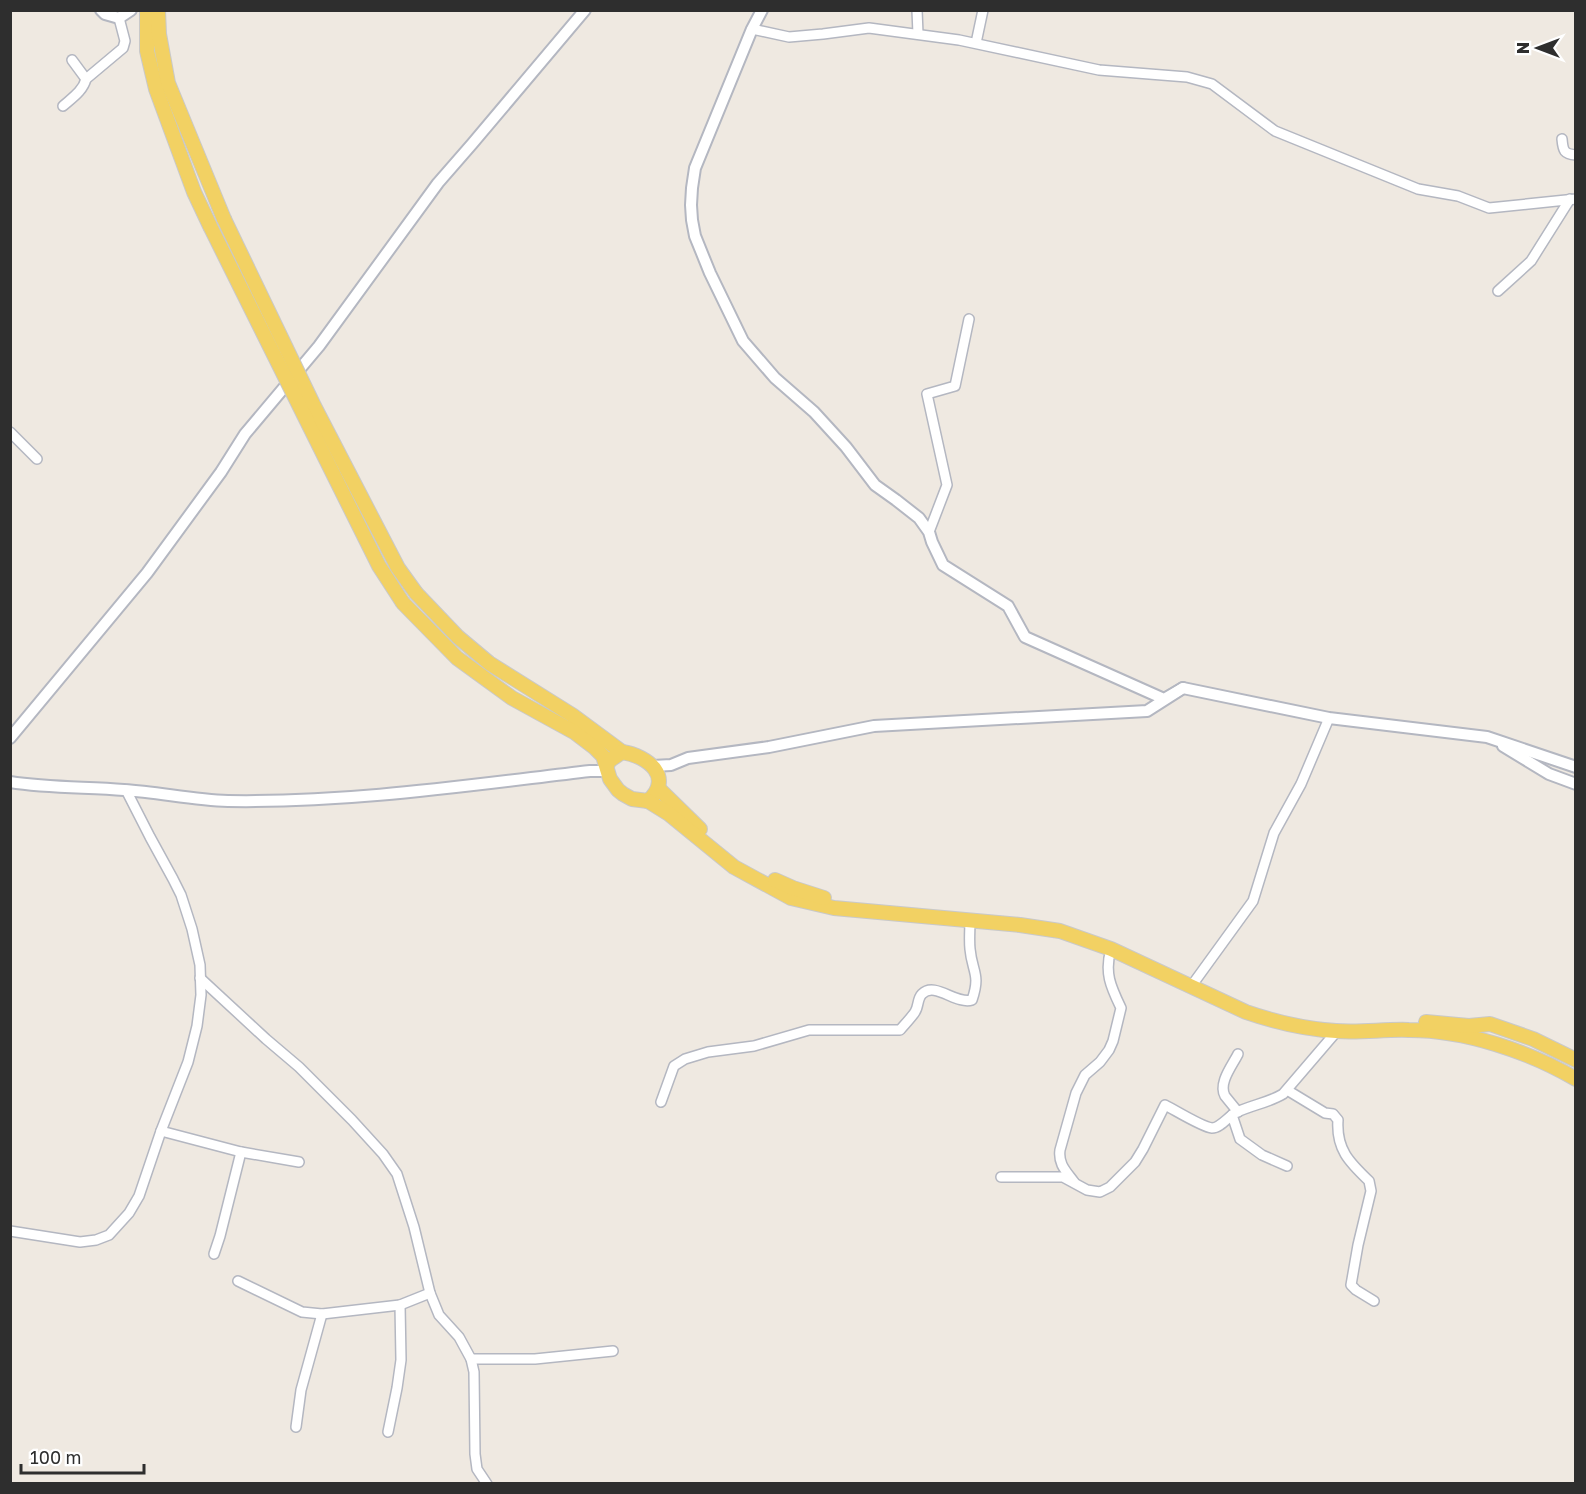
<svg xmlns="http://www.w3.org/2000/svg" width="1586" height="1494" font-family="'Golos Text',sans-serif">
<rect width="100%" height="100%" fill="#efe9e1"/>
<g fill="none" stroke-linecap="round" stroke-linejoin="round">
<defs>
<g id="minor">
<polyline points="917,10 918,34"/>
<polyline points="752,29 789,37 823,34 869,28 959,40 1099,70 1187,77 1212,84 1275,131 1418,189 1458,196 1489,208 1576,199"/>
<polyline points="976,43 983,10"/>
<polyline points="72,60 86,79"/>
<path d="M 63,106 C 72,98 83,91 86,79 L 123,48 L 125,41 L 119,18"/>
<path d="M 1562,139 C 1563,151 1564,154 1576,155"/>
<polyline points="1498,291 1531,261 1570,199"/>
<polyline points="10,432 37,459"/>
<polyline points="929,532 947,485 927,394 955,386 969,319"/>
<polyline points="200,978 266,1039 299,1067 352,1120 383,1154 397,1174 414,1227 430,1293 439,1315 459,1337 471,1359 474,1372 475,1454 477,1469 487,1484"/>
<polyline points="1195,981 1253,901 1274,833 1301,784 1329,718"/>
<path d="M 1238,1054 C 1232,1066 1218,1083 1225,1096 C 1229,1101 1234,1107 1238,1112"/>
<path d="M 1287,1090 L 1325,1113 L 1333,1114 L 1338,1120 C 1336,1149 1349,1162 1369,1181 L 1371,1191 L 1358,1245 L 1351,1285 L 1356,1290 L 1374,1301"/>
<path d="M 661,1102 L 674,1066 L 685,1059 L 708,1052 L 754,1046 L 809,1030 L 900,1030 C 905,1024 911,1018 915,1012 C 919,1006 917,999 922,994 C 935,981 956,1005 972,1000 C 981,974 972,972 970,949 C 969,940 970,929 970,920"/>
<polyline points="1232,1115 1240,1139 1262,1155 1287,1166"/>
<polyline points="161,1131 241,1152 299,1162"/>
<path d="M 1001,1177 L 1063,1177 L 1087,1190 L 1100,1192 L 1110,1187 L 1135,1162 L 1143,1149 L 1165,1105 C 1175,1110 1202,1127 1212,1128 C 1220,1128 1228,1117 1235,1113 C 1251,1105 1268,1103 1283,1094 L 1337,1031"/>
<path d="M 1074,1182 C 1066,1171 1058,1164 1060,1150 L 1076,1093 L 1085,1075 L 1100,1062 L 1109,1050 L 1113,1041 L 1121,1008 C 1111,987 1104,973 1111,949"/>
<polyline points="10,1231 80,1242 96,1240 109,1235 129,1213 139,1196 161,1131 188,1062 197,1026 201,995 200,965 192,929 181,895 173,879 150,837 126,790"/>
<polyline points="214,1254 220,1236 241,1152"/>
<polyline points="238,1281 302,1312 322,1314 400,1305 430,1293"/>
<polyline points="471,1359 535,1359 613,1351"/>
<polyline points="296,1427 301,1390 322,1314"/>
<polyline points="388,1432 397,1388 401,1360 400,1305"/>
</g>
<g id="tertiary">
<polyline points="101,10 105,14 119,18 131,10"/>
<polyline points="762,10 752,29 695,168 692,188 691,205 692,220 695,236 710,273 743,341 775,378 814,412 846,447 875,485 896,500 919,518 929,532 932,542 943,565 1008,606 1025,637 1164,699 1183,688"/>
<polyline points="10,738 147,573 221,472 245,434 319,346 438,183 472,144 585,10"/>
<polyline points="1503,746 1549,774 1576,784"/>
<polyline points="653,766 671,765 688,758 769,747 874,726 1147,711 1183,688 1329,718 1487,737 1576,767"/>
<path d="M 10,782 C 48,788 86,787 124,790 C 158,792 193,800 228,801 C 349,803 470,785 590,771 L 607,771"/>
</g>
<g id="primary">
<polyline points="147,10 147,51 156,89 194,192 210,226"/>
<polyline points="158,10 159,34 168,83 224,219"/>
<polyline points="416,593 458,637 489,663 572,715 622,752"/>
<path d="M 403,603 L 457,658 L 512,698 L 574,732 L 595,748 L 603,756 L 610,779 L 618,790 L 623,794 L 632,799 L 648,801 C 674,778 649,756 622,752 L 609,761 L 607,766"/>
<polyline points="658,788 700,829"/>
<path d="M 648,801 L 669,814 L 734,867 L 791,898 L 834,908 L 1020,925 L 1060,931 L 1111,949 L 1246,1012 C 1275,1022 1304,1029 1336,1031 C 1360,1033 1385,1029 1409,1030 C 1465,1030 1528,1051 1576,1079"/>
<polyline points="775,880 793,888 824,898"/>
<polyline points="1426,1022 1469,1026 1490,1024 1533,1039 1576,1060"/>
</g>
</defs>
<use href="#minor" stroke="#b4b7c1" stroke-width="12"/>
<use href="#tertiary" stroke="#b4b7c1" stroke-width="14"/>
<use href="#primary" stroke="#c9c9c9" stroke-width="16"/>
<use href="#minor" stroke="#fff" stroke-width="9"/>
<use href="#tertiary" stroke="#fff" stroke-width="10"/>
<use href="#primary" stroke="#f2d163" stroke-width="14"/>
<defs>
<g id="primary-bridge">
<polyline points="224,219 314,406 398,568 416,593"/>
<polyline points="210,226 379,566 403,603"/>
</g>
</defs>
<use href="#primary-bridge" stroke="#c9c9c9" stroke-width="16" stroke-linecap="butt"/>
<use href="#primary-bridge" stroke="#f2d163" stroke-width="14"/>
</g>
<rect width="1586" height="1494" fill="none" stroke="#2e2e2e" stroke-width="24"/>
<g transform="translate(1538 48) rotate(270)" stroke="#ffffff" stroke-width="4.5" paint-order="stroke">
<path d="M0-4.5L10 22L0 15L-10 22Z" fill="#2e2e2e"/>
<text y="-9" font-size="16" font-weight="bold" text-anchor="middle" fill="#2e2e2e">N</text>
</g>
<path d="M21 1464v9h123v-9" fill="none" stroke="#2e2e2e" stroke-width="3"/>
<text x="30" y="1464" font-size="18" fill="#2e2e2e" stroke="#ffffff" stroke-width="4.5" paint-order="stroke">100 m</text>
</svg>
